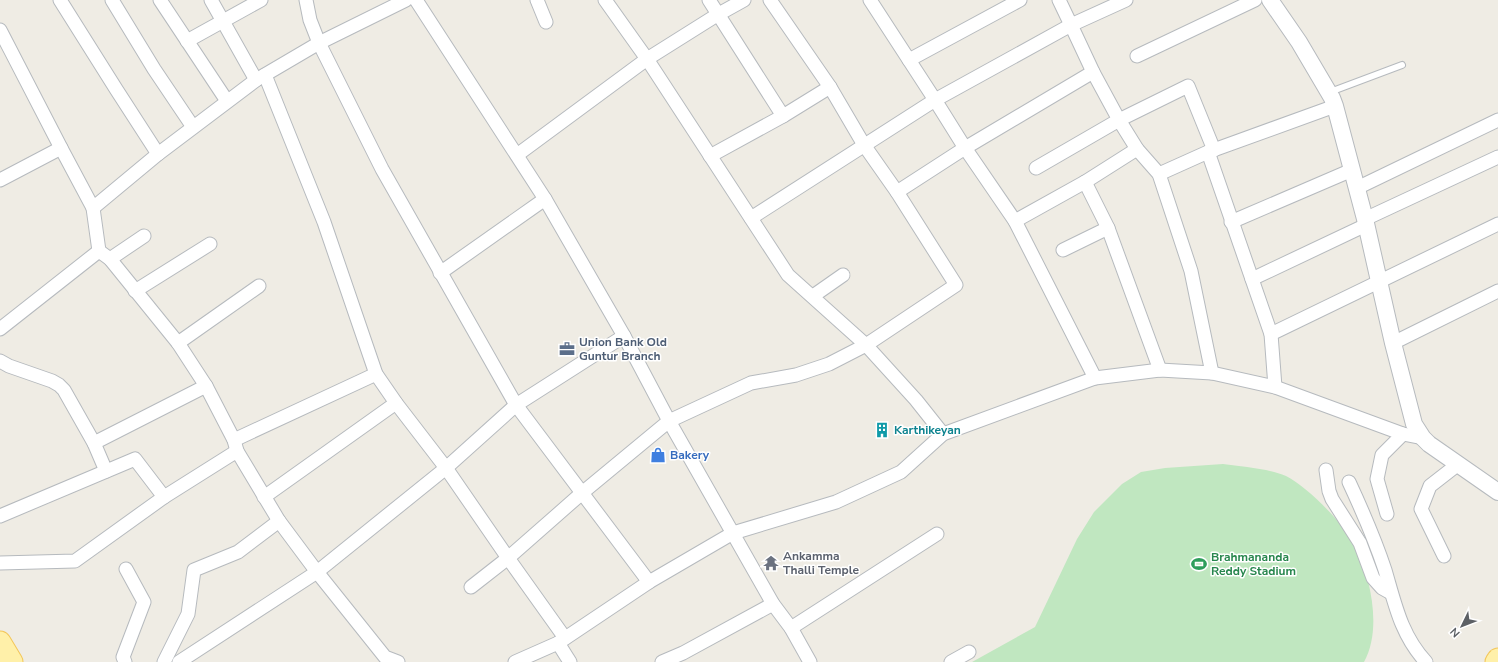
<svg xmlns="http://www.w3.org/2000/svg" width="1498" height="662" font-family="'Nunito Sans',sans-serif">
<rect width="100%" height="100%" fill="#efece4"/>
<path fill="#c0e7c0" d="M 1223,464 C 1243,467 1267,468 1286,476 C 1308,487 1345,525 1356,547 C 1371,579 1382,630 1364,662 L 972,662 L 1035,627 L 1077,539 L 1094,512 L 1122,484 L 1141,472 L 1165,468 Z"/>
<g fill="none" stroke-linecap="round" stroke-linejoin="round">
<defs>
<polyline id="service" points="1330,92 1402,65"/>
<g id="minor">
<polyline points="60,0 116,89 158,154"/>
<polyline points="112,0 154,69 193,127"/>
<polyline points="160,0 227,101"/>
<polyline points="211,0 256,80"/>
<polyline points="306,0 310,20 319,43 382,169 516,405 649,582"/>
<polyline points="416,0 545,199 624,336 669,421 773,604 791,628 810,662"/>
<polyline points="537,0 546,22"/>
<polyline points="605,0 647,59 788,275 866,345 916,400 943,434"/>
<polyline points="709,0 783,116"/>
<polyline points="870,0 935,100 1071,25 1093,72 1119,120 1137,149 1159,174 1191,271 1212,373"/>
<polyline points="1059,0 1071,25 1126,0"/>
<polyline points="0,30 61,148"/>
<polyline points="187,41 261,0"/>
<polyline points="1137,56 1255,0"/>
<polyline points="909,60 1020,0"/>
<polyline points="265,75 324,222 376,374 396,403 446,468 508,558 565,638"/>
<polyline points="1208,152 1335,106"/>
<polyline points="517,155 647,59 717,15 744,0"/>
<polyline points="710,156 783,116 830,87"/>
<polyline points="1036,168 1119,120 1188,86 1214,150"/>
<polyline points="1159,174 1208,152 1271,334 1275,387"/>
<polyline points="0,180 61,148 93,208"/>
<polyline points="1085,182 1108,228 1160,370"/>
<polyline points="1357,188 1498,120"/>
<polyline points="897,192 965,148 1093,72"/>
<polyline points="751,218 935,100 965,148 1015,221 1095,378"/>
<polyline points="1365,219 1498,157"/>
<polyline points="1015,221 1085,182 1137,149"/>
<polyline points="1231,222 1352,170"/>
<polyline points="1063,250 1108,228"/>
<polyline points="99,251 110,259 178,343 206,386 234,440 237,451"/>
<polyline points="110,259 144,236"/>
<polyline points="440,273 545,199"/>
<polyline points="1252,279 1366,225"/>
<polyline points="135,291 210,244"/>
<polyline points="813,296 843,275"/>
<polyline points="0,329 99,251 93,208 158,154 256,80 319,43 406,0"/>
<polyline points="1271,334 1498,224"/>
<polyline points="178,343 259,286"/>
<polyline points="1393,343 1498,291"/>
<polyline points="0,361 9,366 52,381 59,385 64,390 94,443 206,386"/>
<polyline points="234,440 376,374"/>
<polyline points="94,443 106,471"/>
<polyline points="1326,470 1329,491 1332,499 1360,543 1373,578 1382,588 1391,593"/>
<path d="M 1349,482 C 1362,510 1375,540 1385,570 C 1395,604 1401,635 1426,662"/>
<polyline points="264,497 396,403"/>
<polyline points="1387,514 1377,479 1382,455 1403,434"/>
<polyline points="0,516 135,459 164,497"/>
<polyline points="1444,556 1421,509 1430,486 1457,465"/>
<polyline points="0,563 75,561 164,497 237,451 279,521 317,572 385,657 398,662"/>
<polyline points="471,587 508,558 582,493 669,421 751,383 796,375 829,364 866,345 956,285 897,192 864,145 830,87 770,0"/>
<polyline points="791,628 937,534"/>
<polyline points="558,643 570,662"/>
<polyline points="125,662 123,657 144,602 126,569"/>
<polyline points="164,662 188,614 194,570 238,552 279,521"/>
<polyline points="179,662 317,572 446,468 516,405 624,336"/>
<polyline points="515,662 558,643 649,582 733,533 836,502 901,472 943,434 1095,378 1160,370 1212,373 1275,387 1403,434 1423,438"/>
<polyline points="662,662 683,653 773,604"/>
<polyline points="951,662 969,652"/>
</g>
<polyline id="tertiary" points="1270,0 1299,42 1332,98 1335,106 1365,219 1393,343 1414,424 1423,438 1429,444 1498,492"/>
<g id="primary">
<polyline points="0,642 12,662"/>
<polyline points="1496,662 1498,659"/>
</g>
</defs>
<use href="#service" stroke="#b6babe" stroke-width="8"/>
<use href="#minor" stroke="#b6babe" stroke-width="15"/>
<use href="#tertiary" stroke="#b6babe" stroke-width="18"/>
<use href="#primary" stroke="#f3c659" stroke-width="23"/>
<use href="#service" stroke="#fff" stroke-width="6"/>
<use href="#minor" stroke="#fff" stroke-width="13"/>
<use href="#tertiary" stroke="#fff" stroke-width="16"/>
<use href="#primary" stroke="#fff0a9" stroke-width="21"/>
</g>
<defs>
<symbol id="office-bare" viewBox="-9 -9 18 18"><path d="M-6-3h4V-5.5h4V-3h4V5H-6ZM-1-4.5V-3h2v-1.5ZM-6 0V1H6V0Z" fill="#5c6f8a" stroke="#fff" stroke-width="2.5" paint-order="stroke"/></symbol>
<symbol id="building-bare" viewBox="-9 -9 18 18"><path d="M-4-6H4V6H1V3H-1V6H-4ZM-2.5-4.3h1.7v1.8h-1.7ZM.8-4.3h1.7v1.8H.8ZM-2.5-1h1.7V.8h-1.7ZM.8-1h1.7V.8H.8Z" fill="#0f9aa8" stroke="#fff" stroke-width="2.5" paint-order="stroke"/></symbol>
<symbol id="shop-bare" viewBox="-9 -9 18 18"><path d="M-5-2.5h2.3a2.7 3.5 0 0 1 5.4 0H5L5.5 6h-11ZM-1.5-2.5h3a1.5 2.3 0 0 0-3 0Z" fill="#3f7fe0" stroke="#fff" stroke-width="2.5" paint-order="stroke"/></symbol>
<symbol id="temple-bare" viewBox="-9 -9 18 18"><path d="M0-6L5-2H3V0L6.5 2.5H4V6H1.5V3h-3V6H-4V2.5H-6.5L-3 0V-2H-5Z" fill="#6b7280" stroke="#fff" stroke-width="2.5" paint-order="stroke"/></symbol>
<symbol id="stadium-bare" viewBox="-9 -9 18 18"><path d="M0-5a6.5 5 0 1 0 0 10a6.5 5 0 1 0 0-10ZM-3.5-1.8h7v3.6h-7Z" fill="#2e9e5b" stroke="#fff" stroke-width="2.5" paint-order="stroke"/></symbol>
</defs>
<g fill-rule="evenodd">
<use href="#office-bare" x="556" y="338" width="22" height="22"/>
<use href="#building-bare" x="871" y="419" width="22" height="22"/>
<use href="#shop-bare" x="647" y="444" width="22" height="22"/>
<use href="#temple-bare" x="760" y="552" width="22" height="22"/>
<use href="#stadium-bare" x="1188" y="553" width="22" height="22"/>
</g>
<g text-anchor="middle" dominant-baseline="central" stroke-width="3" stroke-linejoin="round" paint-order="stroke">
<g font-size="12" font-weight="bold" fill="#4e5e75" stroke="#fff" text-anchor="start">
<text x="579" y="342">Union Bank Old<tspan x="579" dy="14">Guntur Branch</tspan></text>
</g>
<g font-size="12" font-weight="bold" fill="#0d838f" stroke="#fff" text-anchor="start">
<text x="894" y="430">Karthikeyan</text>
</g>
<g font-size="12" font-weight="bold" fill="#366cbe" stroke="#fff" text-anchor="start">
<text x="670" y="455">Bakery</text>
</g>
<g font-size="12" font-weight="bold" fill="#5b616d" stroke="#fff" text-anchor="start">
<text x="783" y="556">Ankamma<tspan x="783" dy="14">Thalli Temple</tspan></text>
</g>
<g font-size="12" font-weight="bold" fill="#27864d" stroke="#fff" text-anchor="start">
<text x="1211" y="557">Brahmananda<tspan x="1211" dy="14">Reddy Stadium</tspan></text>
</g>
</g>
<g transform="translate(1462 626) rotate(227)" stroke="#ffffff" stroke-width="3" paint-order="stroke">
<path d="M0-3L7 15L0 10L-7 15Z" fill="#5c6065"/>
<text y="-6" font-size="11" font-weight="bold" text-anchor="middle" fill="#5c6065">N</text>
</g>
</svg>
